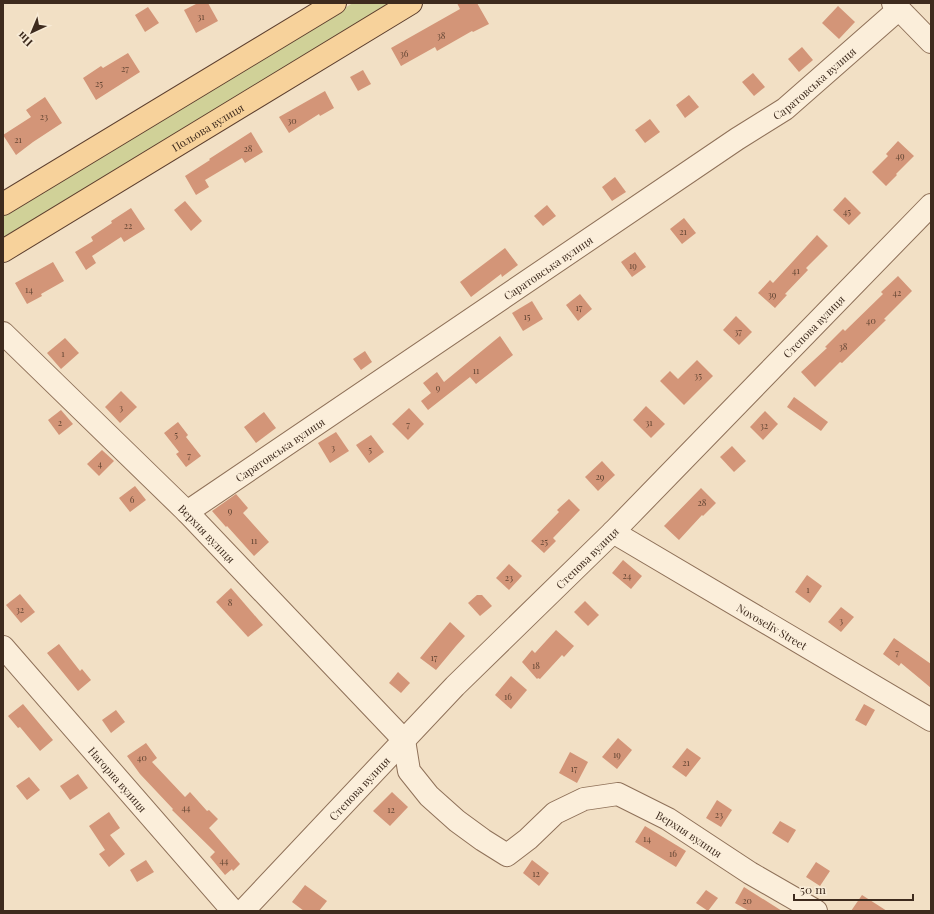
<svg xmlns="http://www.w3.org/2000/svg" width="934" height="914" font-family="'Playfair Display',serif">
<rect width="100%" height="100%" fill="#f2e0c5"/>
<polygon fill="#d0d198" points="353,3 397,3 3,244 3,214"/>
<g fill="#d39578">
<polygon points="198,3 208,3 218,21 196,33 184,10"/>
<polygon points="457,3 477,3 489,24 473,32 472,31 437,51 435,47 401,66 391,48 460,9"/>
<polygon points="838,6 855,22 839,39 822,23"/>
<polygon points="148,7 159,23 145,32 135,15"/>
<polygon points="802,47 813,60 799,72 788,59"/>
<polygon points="128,53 140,72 96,100 83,78 101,66 103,68"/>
<polygon points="363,70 371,84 358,91 350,77"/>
<polygon points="753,73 765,87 754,96 742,82"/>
<polygon points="325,91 334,108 320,116 319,114 289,133 279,117"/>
<polygon points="689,95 699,107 685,118 676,105"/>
<polygon points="45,97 62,123 33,142 16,155 3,135 31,117 26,110"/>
<polygon points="650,119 660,132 645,143 635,130"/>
<polygon points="251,132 263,152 245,163 242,158 205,180 209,187 196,195 185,176 210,160 209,159"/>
<polygon points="898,141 914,156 896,174 897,175 886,186 872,172 888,156 886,154"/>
<polygon points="615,177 626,192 612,201 602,187"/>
<polygon points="845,197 861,213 849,225 833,210"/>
<polygon points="185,201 202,221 191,231 174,210"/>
<polygon points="547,205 556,216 543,226 534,216"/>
<polygon points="131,208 145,229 124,242 121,237 92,256 96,263 86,270 75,252 93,241 91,237 112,223 111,221"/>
<polygon points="684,218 696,233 682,244 670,229"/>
<polygon points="817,235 828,246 806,268 808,270 785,294 787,295 775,308 758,293 770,280 773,283"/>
<polygon points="505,248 518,265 502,277 501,274 471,297 460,282"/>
<polygon points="635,252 646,267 632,277 621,262"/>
<polygon points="53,262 64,281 41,294 42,296 27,304 15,283"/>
<polygon points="898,276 912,291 884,319 886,320 842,363 840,362 815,387 801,372 827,348 825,347 843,329 845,331 883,294 881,292"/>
<polygon points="580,294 592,309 578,321 566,305"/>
<polygon points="532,301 543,319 523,331 512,313"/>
<polygon points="736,316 752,332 739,345 723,330"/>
<polygon points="500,336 513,355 476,384 470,377 428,410 421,401 431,393 423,383 437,372 444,382"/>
<polygon points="65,338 79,353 61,369 47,353"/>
<polygon points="365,351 372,362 361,370 353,359"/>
<polygon points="697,360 713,376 684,405 660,381 670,371 678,379"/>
<polygon points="121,391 137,407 120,423 105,407"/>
<polygon points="794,397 828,422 821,431 787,407"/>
<polygon points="646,406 665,424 651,438 633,420"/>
<polygon points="409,408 424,424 408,440 392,424"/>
<polygon points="61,410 73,424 59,435 48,420"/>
<polygon points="765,411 778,424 763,440 750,427"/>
<polygon points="264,412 276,428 256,443 244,427"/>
<polygon points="178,422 188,435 186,437 201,456 186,467 176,454 179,452 164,433"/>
<polygon points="336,432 349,451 330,463 318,443"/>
<polygon points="371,435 384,452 369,463 356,445"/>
<polygon points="732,446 746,461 734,472 720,457"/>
<polygon points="102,450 114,461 99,476 87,464"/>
<polygon points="602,461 615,475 598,491 585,477"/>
<polygon points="135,486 146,500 130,512 119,498"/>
<polygon points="701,488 716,503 703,516 702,515 679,540 664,526"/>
<polygon points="236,494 248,508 243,513 269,542 254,556 227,526 226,527 212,511"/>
<polygon points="569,499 580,510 553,538 556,541 544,553 531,541 559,512 557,510"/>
<polygon points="623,560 642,576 631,589 612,573"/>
<polygon points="509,564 522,576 509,590 496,578"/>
<polygon points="807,575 822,586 810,603 795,592"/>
<polygon points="231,588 263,625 248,637 216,602"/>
<polygon points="20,594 35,612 21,623 6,605"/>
<polygon points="477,595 482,595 492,606 480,616 468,603"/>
<polygon points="585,601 599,615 588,626 574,612"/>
<polygon points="841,607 854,617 841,632 828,622"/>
<polygon points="450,622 465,636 456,646 436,670 420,658"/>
<polygon points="556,630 574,646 564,657 562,655 540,679 538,678 537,679 522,662 532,650 535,653"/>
<polygon points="894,638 931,664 931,688 901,663 899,666 883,654"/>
<polygon points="59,644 80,671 82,669 91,680 78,691 47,653"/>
<polygon points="398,672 410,683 401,693 389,683"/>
<polygon points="511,676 527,690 511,709 495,695"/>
<polygon points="23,704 53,740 40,751 20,727 18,728 8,716"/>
<polygon points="864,704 875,710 866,726 855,720"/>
<polygon points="116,710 125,722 111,733 102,720"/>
<polygon points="618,738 632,750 617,769 602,757"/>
<polygon points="146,743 157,758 152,762 185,797 190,792 207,811 209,810 218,819 209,828 240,864 233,871 232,869 225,875 210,857 215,852 172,810 173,809 140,774 127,756"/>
<polygon points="687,748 701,758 686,777 672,767"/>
<polygon points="570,752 588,762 577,783 559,773"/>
<polygon points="78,774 88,788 70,800 60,786"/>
<polygon points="29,777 40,790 27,800 16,786"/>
<polygon points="392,792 408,807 390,826 373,811"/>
<polygon points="717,800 732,810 721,827 706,818"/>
<polygon points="109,812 120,828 110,835 125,854 109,867 99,854 105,850 89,826"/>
<polygon points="780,821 796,830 788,843 772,833"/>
<polygon points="645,826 686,851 676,867 635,842"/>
<polygon points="146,860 154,872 137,882 130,870"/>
<polygon points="532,860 549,873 539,886 523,873"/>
<polygon points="816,862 830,871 820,886 806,877"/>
<polygon points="305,885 327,901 319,911 304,911 292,902"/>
<polygon points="744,887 782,911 749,911 735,903"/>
<polygon points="706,890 718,898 708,911 696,903"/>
<polygon points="862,895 887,911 851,911"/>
</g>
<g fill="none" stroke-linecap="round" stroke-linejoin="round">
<defs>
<g id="minor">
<polyline points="893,3 931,42"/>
<path id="s1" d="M 3,333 L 187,512 L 404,740 L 409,771 L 429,796 L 457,821 L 483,840 L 507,855 L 528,839 L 555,813 L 584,799 L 618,794 L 668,819 L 750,873 L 816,911"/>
<path id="s2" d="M 187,512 L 737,139 L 785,109 L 899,9"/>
<path id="s3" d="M 613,532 L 931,720"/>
<path id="s4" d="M 3,647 L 233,911"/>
<path id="s5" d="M 243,911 L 455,686 L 613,532 L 931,205"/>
</g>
<g id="major">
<polyline points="3,204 335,3"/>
<path id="s6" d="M 3,251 L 411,3"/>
</g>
</defs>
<use href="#minor" stroke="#8f7159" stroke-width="24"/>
<use href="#major" stroke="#5d3f2e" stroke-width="24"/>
<use href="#minor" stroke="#fbeeda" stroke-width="22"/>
<use href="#major" stroke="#f7d29b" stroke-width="22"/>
</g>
<g text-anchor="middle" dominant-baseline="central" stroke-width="4" stroke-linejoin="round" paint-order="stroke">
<g font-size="9" fill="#634634">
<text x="201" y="16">31</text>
<text x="441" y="35">38</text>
<text x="404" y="53">36</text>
<text x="125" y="68">27</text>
<text x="99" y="83">25</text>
<text x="44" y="116">23</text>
<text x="292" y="120">30</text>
<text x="18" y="139">21</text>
<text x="248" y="148">28</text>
<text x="900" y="155">49</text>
<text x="847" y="211">45</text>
<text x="128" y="225">22</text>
<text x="683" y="231">21</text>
<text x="633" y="265">19</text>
<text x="796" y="270">41</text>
<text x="29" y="289">14</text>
<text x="897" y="292">42</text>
<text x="772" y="294">39</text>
<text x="579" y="307">17</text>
<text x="527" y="316">15</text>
<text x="871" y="320">40</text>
<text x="738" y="331">37</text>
<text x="843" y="346">38</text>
<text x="63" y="353">1</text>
<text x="476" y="370">11</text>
<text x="698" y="375">35</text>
<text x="438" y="387">9</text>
<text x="121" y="407">3</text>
<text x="60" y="422">2</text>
<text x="649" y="422">31</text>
<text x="408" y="424">7</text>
<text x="764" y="425">32</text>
<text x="176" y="434">5</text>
<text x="333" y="447">3</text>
<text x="370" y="449">5</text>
<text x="189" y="455">7</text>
<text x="100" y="463">4</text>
<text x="600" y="476">29</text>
<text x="132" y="499">6</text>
<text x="702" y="502">28</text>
<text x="230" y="510">9</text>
<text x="254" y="540">11</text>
<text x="544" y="541">25</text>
<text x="627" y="575">24</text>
<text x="509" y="577">23</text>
<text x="808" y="589">1</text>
<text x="230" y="602">8</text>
<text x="20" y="609">32</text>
<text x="841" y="620">3</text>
<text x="897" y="652">7</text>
<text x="434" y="657">17</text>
<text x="536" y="665">18</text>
<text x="508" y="696">16</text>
<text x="617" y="754">19</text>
<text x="142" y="757">40</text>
<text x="686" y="762">21</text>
<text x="574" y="768">17</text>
<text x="186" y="807">44</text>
<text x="391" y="809">12</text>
<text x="719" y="814">23</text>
<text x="647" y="838">14</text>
<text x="673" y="853">16</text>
<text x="224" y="860">44</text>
<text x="536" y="873">12</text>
<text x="747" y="900">20</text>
</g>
<g font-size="11" fill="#3e2b1e" stroke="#f8ebd6">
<text stroke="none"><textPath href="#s2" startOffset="760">Саратовська вулиця</textPath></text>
<text stroke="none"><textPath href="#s6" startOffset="239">Польова вулиця</textPath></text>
<text stroke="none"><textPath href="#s2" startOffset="436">Саратовська вулиця</textPath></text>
<text stroke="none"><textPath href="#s5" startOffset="817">Степова вулиця</textPath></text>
<text stroke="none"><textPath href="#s2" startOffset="112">Саратовська вулиця</textPath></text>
<text stroke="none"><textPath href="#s1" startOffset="286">Верхня вулиця</textPath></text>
<text stroke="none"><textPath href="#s5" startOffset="493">Степова вулиця</textPath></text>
<text stroke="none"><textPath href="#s3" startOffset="185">Novoseliv Street</textPath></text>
<text stroke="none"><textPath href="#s4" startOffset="175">Нагорна вулиця</textPath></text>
<text stroke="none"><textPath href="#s5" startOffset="169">Степова вулиця</textPath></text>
<text stroke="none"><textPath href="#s1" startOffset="945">Верхня вулиця</textPath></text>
</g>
</g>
<rect width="934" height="914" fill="none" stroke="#3e2b1e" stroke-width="8"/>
<g transform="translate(32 32) rotate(224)" stroke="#f8ebd6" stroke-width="3" paint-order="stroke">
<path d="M0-3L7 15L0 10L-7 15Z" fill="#3e2b1e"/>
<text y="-6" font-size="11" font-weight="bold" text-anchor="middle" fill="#3e2b1e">Пн</text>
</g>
<path d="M794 894v6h119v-6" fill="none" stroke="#3e2b1e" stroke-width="2"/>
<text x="800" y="894" font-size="12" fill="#3e2b1e" stroke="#f8ebd6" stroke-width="3" paint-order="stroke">50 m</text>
</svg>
